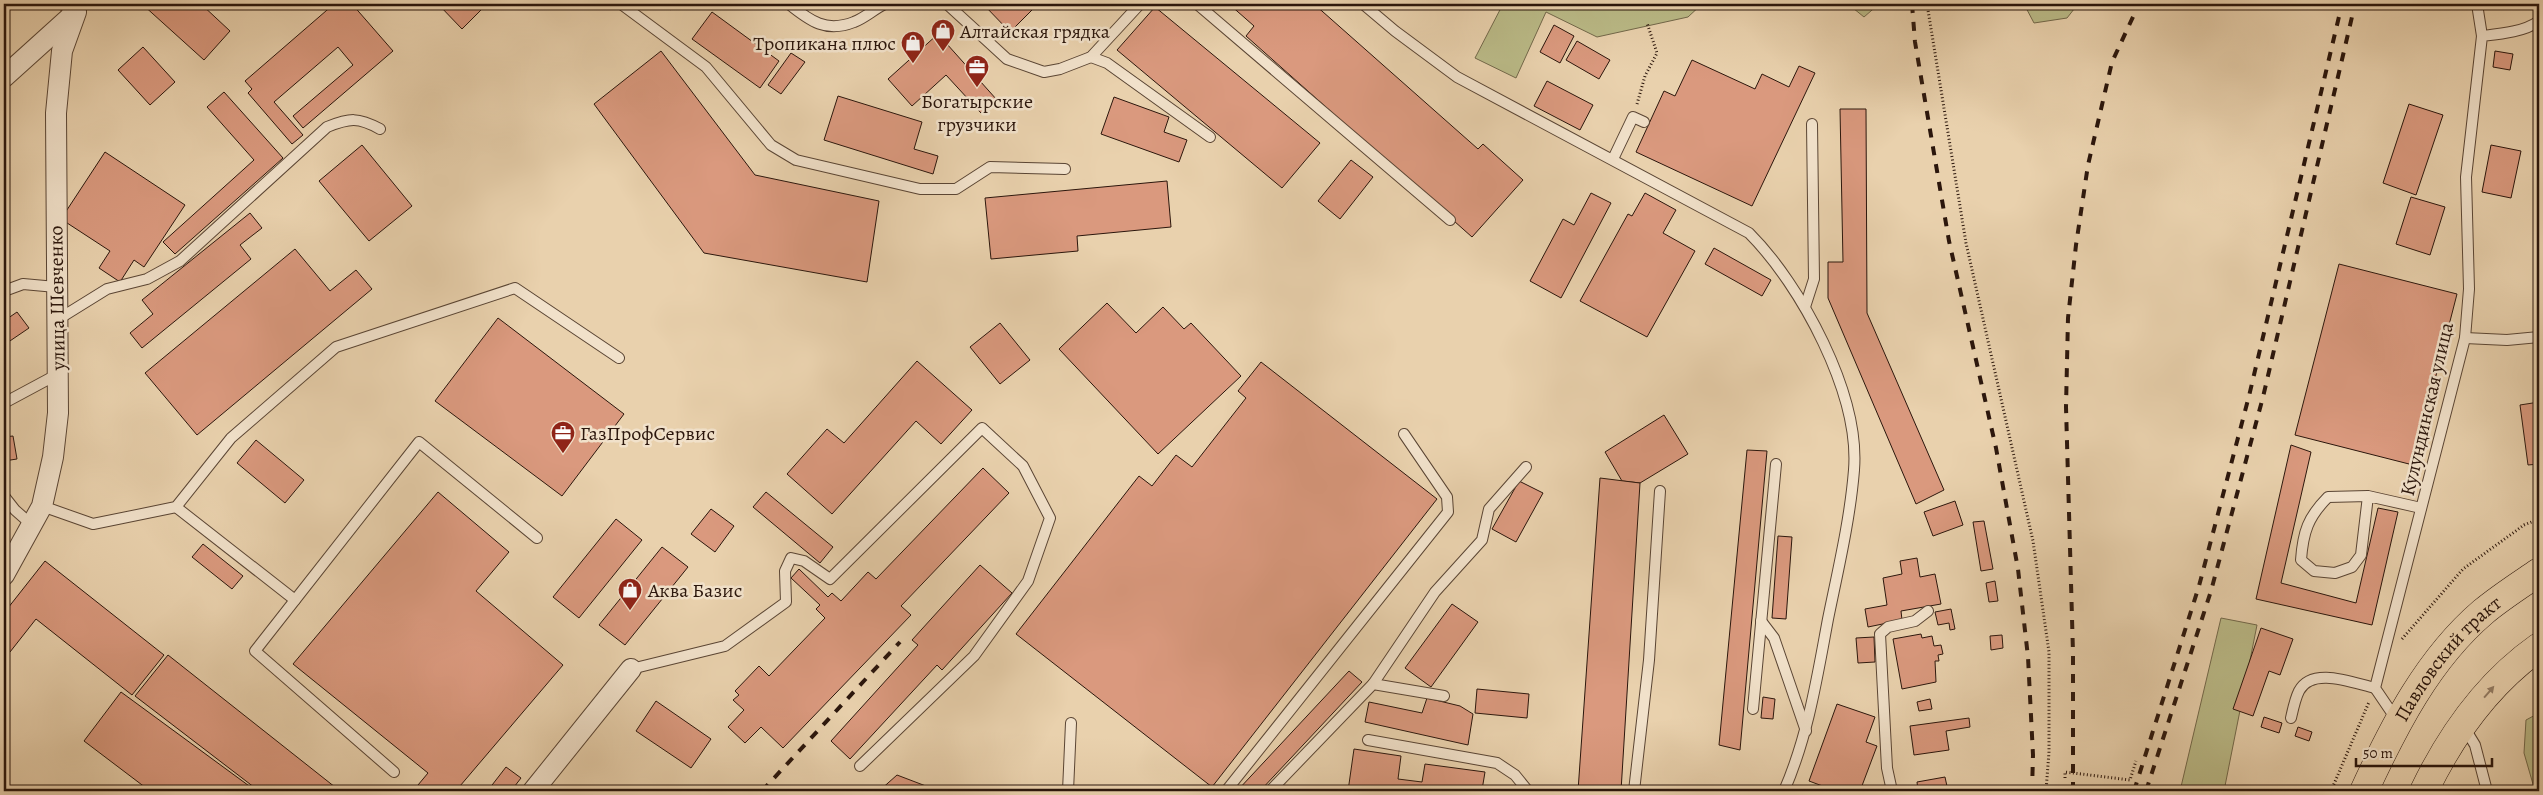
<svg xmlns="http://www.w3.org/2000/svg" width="2543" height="795" font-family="Alegreya,serif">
<rect width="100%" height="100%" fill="#e9d1ad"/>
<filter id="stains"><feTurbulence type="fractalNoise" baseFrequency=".004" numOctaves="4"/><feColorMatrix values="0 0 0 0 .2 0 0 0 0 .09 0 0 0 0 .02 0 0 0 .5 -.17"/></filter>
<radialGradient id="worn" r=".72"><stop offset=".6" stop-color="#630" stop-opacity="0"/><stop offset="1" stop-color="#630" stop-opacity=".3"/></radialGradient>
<g fill="#baba87" stroke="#72684a">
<polygon points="1503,4 1702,4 1688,17 1597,37 1546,12 1516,78 1475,58"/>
<polygon points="1848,4 1879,4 1864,17"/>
<polygon points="2024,4 2078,4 2067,18 2034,23"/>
<polygon points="2221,618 2257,625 2224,791 2180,791"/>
<polygon points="2539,713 2539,791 2535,791 2524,753 2526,720"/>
</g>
<g fill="#da997e" stroke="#2b160c">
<polygon points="142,4 201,4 230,31 204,60"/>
<polygon points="334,4 352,4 393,51 303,128 293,116 353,65 338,47 274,102 303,135 292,144 248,93 252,89 245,81"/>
<polygon points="438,4 487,4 462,29"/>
<polygon points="664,4 677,4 671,10"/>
<polygon points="983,4 1038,4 1010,32"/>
<polygon points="1229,4 1314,4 1478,149 1483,144 1523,180 1472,237 1246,36 1254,26"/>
<polygon points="1155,7 1320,143 1282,188 1117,50"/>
<polygon points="712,12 779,61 760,88 692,39"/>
<polygon points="1554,25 1574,36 1560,63 1540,52"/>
<polygon points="938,34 997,100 981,113 946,75 912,106 888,79"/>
<polygon points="1577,41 1610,60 1599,79 1566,60"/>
<polygon points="143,47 175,82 150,105 118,70"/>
<polygon points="661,51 755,175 879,201 867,282 704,253 594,104"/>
<polygon points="2495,51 2513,54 2510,70 2493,67"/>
<polygon points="791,53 805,62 781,94 768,85"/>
<polygon points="1692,60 1755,89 1762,74 1789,87 1799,66 1815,73 1752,206 1636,152 1664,91 1675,96"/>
<polygon points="1547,81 1593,105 1580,130 1534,106"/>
<polygon points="224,92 283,158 175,254 163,242 254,160 207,107"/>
<polygon points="838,96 922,122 914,149 938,156 933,174 824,140"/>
<polygon points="1114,97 1169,117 1164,132 1187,140 1179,162 1101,134"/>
<polygon points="2409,104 2443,115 2416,195 2383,183"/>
<polygon points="1840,109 1866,109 1867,313 1944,490 1916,504 1828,298 1828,262 1843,262"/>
<polygon points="362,145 412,206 369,241 319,181"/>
<polygon points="2491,145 2521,151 2511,198 2482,192"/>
<polygon points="105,152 185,205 144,267 134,260 120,282 99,268 110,251 61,219"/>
<polygon points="1351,160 1373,177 1340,219 1318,201"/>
<polygon points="1167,181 1171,227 1077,236 1078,251 991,259 985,198"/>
<polygon points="1591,193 1611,203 1561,298 1530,281 1563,219 1574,225"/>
<polygon points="1645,193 1676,210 1663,233 1695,251 1647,337 1580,301 1628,214 1632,216"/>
<polygon points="2411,197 2445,207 2430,255 2396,244"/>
<polygon points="250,213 262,228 240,245 251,259 142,348 130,333 153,314 142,300"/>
<polygon points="1714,248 1771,280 1762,296 1705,264"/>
<polygon points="295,249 330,291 356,270 372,289 197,435 145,373"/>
<polygon points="2339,264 2457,294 2413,465 2295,435"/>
<polygon points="1107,303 1136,333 1163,307 1184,329 1191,323 1241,376 1158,454 1059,349"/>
<polygon points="17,312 29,328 4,345 4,321"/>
<polygon points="498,318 624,414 562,496 435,401"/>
<polygon points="1000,323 1030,360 1000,384 970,347"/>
<polygon points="917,361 972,410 941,444 916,421 832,514 787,474 827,429 844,443"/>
<polygon points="1261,362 1437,499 1212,787 1016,634 1139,476 1152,486 1176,455 1192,467 1246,398 1238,391"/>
<polygon points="2539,402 2539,464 2528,465 2520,405"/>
<polygon points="1664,415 1688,454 1640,483 1622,481 1605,452"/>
<polygon points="13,436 17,459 4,461 4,437"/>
<polygon points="256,440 304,480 285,503 237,463"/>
<polygon points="2291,445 2311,452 2281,583 2356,603 2378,508 2398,512 2372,625 2256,599"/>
<polygon points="1747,450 1767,451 1740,750 1719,745"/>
<polygon points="983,468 1009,493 901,606 911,615 783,748 761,727 745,743 728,727 744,710 733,700 739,695 735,691 759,666 769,676 825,618 816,609 820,605 791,578 799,569 828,597 832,593 841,601 868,572 876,579"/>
<polygon points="1600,478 1640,483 1621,791 1578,791"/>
<polygon points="1519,481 1543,493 1516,542 1492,529"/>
<polygon points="438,492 509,552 476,591 563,665 460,786 466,791 413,791 428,773 293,664"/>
<polygon points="766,492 833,547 820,563 753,507"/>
<polygon points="1955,501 1963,525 1933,536 1924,512"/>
<polygon points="711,509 734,526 715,552 691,534"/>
<polygon points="616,519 642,540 579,618 553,597"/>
<polygon points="1984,521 1993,569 1981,571 1973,522"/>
<polygon points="1778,536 1792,537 1786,619 1772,618"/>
<polygon points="203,544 243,576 232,589 192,557"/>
<polygon points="662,547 688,567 625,645 599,625"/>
<polygon points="1917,558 1920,577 1935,574 1941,604 1901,611 1902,620 1868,627 1865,609 1887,605 1883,578 1902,574 1900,561"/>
<polygon points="45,561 164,655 132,695 36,619 10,652 4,647 4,613"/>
<polygon points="980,565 1012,593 942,670 937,665 850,759 831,741 918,645 912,640"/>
<polygon points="1995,581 1998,601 1989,602 1986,583"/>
<polygon points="1452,604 1478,622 1431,687 1405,668"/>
<polygon points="1951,609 1955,629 1950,630 1949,623 1938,625 1935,612"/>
<polygon points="2261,628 2293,639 2280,675 2269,671 2253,716 2233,709"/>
<polygon points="1921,634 1922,638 1932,636 1934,646 1941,645 1943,654 1938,655 1939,661 1935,661 1936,682 1902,689 1893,639"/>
<polygon points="2002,635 2003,648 1991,650 1990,636"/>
<polygon points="1874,637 1875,662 1858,663 1856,638"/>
<polygon points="168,655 340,791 259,791 135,696"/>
<polygon points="1349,671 1362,682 1260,791 1237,791"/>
<polygon points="1477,689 1529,694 1527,718 1475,713"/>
<polygon points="121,692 256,791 150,791 84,741"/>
<polygon points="1763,697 1775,699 1773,719 1761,718"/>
<polygon points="1427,698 1460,706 1473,714 1468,745 1365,722 1369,702 1422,713"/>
<polygon points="1930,699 1932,709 1919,711 1917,702"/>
<polygon points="656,701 711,739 691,768 636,731"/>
<polygon points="1837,704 1875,717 1866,742 1877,746 1860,791 1836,791 1809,781"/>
<polygon points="2264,717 2282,723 2279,733 2261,727"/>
<polygon points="1969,718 1970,727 1946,731 1949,750 1914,755 1910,726"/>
<polygon points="2298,727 2312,732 2309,741 2295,736"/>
<polygon points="1354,749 1401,756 1398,779 1422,782 1425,764 1485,772 1482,790 1489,791 1348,791"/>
<polygon points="506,767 521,778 511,791 491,791 489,789"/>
<polygon points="897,775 939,791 879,791"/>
<polygon points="1945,777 1948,791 1956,791 1918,791 1917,782"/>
</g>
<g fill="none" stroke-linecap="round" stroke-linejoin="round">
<defs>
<g id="service">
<polyline points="61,4 76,12"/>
<polyline points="621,4 706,67 771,145 796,160 920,189 956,189 990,167 1065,169"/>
<path d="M 789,4 C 810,21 826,33 854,22 C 865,18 874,9 885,4"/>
<polyline points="947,4 1007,59 1044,72 1060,69 1091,57 1140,4"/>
<polyline points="1197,4 1450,220"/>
<path d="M 1363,4 L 1395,31 L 1457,77 L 1749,233 C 1801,285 1860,394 1854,470 C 1850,520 1838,570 1828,619 C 1817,678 1808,736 1784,791"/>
<polyline points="2477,4 2482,36"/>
<polyline points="1091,57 1107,63 1210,137"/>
<polyline points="1613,159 1633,117 1644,122"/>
<polyline points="4,291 23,284 56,287"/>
<polyline points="1805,307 1814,279 1812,124"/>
<path d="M 57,320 L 107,289 L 147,279 L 180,261 L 327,127 C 350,118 358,117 380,129"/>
<polyline points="2465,338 2507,340 2539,337"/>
<polyline points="4,403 58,374"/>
<polyline points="4,496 15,510 32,525"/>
<path d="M 2368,496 L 2361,555 L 2352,567 L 2335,573 L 2314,571 L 2301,560 C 2303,532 2308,517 2328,497 L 2368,496 L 2421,508"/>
<polyline points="42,506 93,524 176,507 231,438 336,347 515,288 619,358"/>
<polyline points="176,507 295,600"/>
<polyline points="1761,621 1774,638 1806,731"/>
<polyline points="631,669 725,646 786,602 785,571 791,558 804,561 830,579 982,428 1023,466 1050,518 1028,581 974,656 860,766"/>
<polyline points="1373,684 1435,592 1482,540 1489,509 1526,467"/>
<polyline points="1753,709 1776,464"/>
<path d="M 2291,718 C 2293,709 2295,699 2299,691 C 2312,666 2353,683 2375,688"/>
<path d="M 2396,719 L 2375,688 L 2465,338 L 2469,289 L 2466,177 L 2482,36 C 2500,34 2524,32 2539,21"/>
<polyline points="2464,727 2475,745 2487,791"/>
<polyline points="1368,740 1497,763 1515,775 1528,791"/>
<polyline points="394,772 255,651 419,442 537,538"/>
<polyline points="1068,791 1071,723"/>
<polyline points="1226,791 1448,512 1447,497 1404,434"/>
<polyline points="1270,791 1373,684 1444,696"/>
<polyline points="1634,791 1649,660 1660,491"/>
<polyline points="1892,791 1887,768 1880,634 1888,627 1915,621 1928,611"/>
</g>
<g id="minor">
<polyline points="4,77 75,13"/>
<polyline points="4,575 42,506 53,457 58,413 56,113 62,51 76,12"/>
<polyline points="533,791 631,669"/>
</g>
<g id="primary">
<path id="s1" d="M 2364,791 C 2394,726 2428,659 2483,612 C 2501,597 2520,585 2539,572"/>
<path d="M 2424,791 C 2451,735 2488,683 2539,647"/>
</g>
</defs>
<use href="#service" stroke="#5a4534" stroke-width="12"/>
<use href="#minor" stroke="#5a4534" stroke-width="22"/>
<use href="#primary" stroke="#2b160c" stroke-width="29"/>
<g stroke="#2b160c" stroke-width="3" stroke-dasharray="1 2.5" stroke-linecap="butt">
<polyline points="1927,4 1966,243 2033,541 2049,652 2049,752 2046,791"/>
<polyline points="1637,104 1645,76 1657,53 1647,23"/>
<polyline points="2402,639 2463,569 2524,525 2539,519"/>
<polyline points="2065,778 2065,772 2130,780 2136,761"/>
<polyline points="2331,791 2369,702"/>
</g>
<use href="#service" stroke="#f1e1ca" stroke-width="10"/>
<use href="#minor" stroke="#f1e1ca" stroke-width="20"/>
<use href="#primary" stroke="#e9d1ad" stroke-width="28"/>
<g stroke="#2b160c" stroke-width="4" stroke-dasharray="9 9" stroke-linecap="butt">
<polyline points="1912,4 1915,42 1949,241 1996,448 2018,569 2028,657 2033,755 2032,791"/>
<polyline points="762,791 900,642"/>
<polyline points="2073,791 2073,653 2066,407 2068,318 2076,245 2088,165 2112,62 2139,4"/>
<polyline points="2134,791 2199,586 2249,396 2342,4"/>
<polyline points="2146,791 2211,591 2263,397 2355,4"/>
</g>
</g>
<defs><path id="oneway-solid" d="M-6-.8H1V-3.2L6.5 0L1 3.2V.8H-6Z" transform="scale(1.25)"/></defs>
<use fill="#947d65" href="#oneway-solid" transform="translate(2489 692) rotate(-49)"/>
<defs>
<symbol id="shop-pin" viewBox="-11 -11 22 30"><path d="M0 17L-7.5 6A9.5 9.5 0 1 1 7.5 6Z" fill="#8f2418" stroke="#f1e1ca"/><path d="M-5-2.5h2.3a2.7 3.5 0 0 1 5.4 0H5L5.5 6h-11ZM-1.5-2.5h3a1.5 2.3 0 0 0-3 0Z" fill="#fff"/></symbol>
<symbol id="office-pin" viewBox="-11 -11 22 30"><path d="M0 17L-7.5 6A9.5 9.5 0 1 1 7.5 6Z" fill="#8f2418" stroke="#f1e1ca"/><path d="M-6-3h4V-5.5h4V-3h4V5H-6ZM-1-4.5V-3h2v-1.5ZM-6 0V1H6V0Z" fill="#fff"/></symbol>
</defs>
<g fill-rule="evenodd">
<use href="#shop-pin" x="929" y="17" width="28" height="38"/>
<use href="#shop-pin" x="899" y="29" width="28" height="38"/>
<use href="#office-pin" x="963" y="53" width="28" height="38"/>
<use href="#office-pin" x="549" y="419" width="28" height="38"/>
<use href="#shop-pin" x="616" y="576" width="28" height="38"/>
</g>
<g text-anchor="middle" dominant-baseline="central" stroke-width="5" stroke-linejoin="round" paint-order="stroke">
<g font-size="20" fill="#2b160c" stroke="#f1e1ca" text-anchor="start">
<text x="960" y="31">Алтайская грядка</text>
<text x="896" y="43" text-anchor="end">Тропикана плюс</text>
<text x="977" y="101" text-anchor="middle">Богатырские<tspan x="977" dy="23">грузчики</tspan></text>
<text x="580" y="433">ГазПрофСервис</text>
<text x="648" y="590">Аква Базис</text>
</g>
<g font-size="20" fill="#2b160c" stroke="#f1e1ca">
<text transform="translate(57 298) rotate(-91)">улица Шевченко</text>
<text transform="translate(2427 409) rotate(-77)">Кулундинская улица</text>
<text stroke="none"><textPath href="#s1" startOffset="158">Павловский тракт</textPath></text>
</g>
</g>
<rect width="2543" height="795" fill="none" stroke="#e9d1ad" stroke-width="20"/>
<rect x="5" y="5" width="2533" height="785" fill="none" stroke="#2b160c" stroke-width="2.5"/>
<rect x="10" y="10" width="2523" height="775" fill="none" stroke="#2b160c"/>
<path d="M2356 758v8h136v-8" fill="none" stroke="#2b160c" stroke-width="2.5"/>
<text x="2363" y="758" font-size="15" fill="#2b160c" stroke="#f1e1ca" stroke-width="4" paint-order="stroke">50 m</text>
<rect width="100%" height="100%" filter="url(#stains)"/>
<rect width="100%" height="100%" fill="url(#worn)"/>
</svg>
